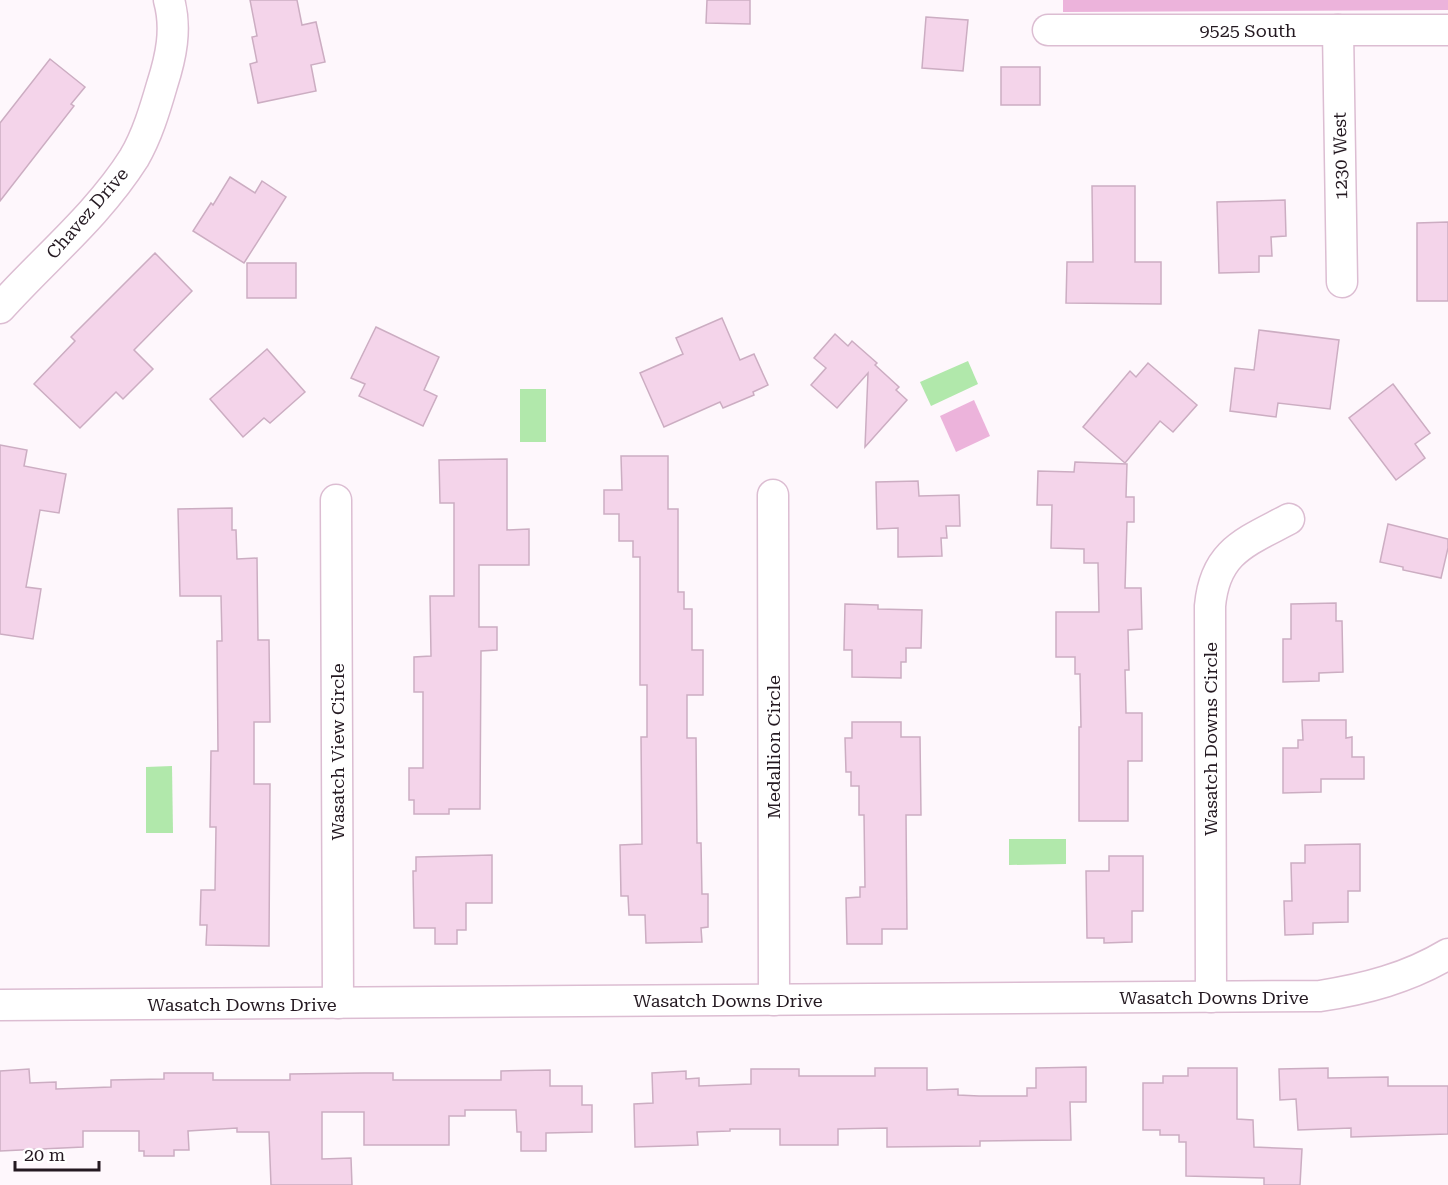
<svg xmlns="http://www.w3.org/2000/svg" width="1448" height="1185" font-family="'Roboto Serif',serif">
<rect width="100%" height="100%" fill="#fef7fc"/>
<g fill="#ecb3db">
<polygon points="1063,0 1448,0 1448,10 1063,12"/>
<polygon points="974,400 990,436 956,452 940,416"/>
</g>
<g fill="#b1e8ab">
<polygon points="968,361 978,384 931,406 920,382"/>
<rect x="520" y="389" width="26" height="53"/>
<polygon points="172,766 173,833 146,833 146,767"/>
<polygon points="1009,839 1066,839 1066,864 1009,865"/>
</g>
<g fill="#f4d4ea" stroke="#ccadc2" stroke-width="1.5">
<polygon points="250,0 297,0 302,25 316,22 325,62 311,65 316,91 258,103 250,64 257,62 252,37 257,36"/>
<polygon points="707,0 750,0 750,24 706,23"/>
<polygon points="926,17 968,20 963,71 922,68"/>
<polygon points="50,59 85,87 71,104 74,106 0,201 0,123"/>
<rect x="1001" y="67" width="39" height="38"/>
<polygon points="230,177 255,193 262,181 286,197 244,263 193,231 211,203 213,205"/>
<polygon points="1092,186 1135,186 1135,262 1161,262 1161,304 1066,303 1067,262 1093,262"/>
<polygon points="1285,200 1286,236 1271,237 1272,256 1259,256 1259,272 1219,273 1217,202"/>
<polygon points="1448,222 1448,301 1417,301 1417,223"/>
<polygon points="155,253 192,291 134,350 153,369 123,399 116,392 80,428 34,384 75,341 71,337"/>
<rect x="247" y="263" width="49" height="35"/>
<polygon points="722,318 740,360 754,354 768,385 753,392 754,395 723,408 720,402 664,427 640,373 683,354 676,338"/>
<polygon points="376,327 439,357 424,390 437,396 423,426 359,396 365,384 351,378"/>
<polygon points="1259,330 1339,340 1330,409 1278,403 1276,417 1230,411 1235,368 1254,370"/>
<polygon points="835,334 848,346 852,341 877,363 875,365 899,387 896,390 907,400 865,447 868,373 837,408 811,385 826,368 814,358"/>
<polygon points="267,349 305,392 270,423 264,418 243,437 210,399"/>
<polygon points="1148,363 1197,405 1173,432 1160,421 1125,463 1083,427 1130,371 1136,377"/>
<polygon points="1393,384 1430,433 1415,444 1425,458 1396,480 1349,418"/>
<polygon points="0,445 27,450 24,466 66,474 59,513 40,510 26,587 41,589 33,639 0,634"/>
<polygon points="621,456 668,456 668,509 678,509 678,592 684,592 684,609 692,609 692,650 703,650 703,695 687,695 687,738 696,738 697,843 701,843 702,894 708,894 708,927 701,928 702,942 646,943 645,915 629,915 628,896 621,896 620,845 642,844 641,737 647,737 647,685 640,685 640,557 633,557 633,541 619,541 619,514 604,514 604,490 622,490"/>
<polygon points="507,459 507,530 529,529 529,565 479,565 479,627 497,627 497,650 481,651 480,809 449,809 449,814 414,814 414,800 409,800 409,768 423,768 423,692 414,692 414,657 431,656 430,596 454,596 454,503 440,503 439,460"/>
<polygon points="1075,462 1127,464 1126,497 1134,497 1134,522 1127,522 1125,588 1141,588 1142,629 1128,630 1129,670 1125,670 1126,713 1142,713 1142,761 1128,761 1128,821 1079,821 1079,727 1081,727 1080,674 1075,674 1075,657 1056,657 1056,612 1099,612 1098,563 1084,563 1084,549 1051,548 1052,505 1037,505 1038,471 1074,472"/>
<polygon points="918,481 919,496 959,495 960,526 946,526 947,538 941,538 942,556 898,557 898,528 877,529 876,482"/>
<polygon points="232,508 232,530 236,530 237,559 257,558 258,640 269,640 270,722 254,722 254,784 270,784 269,946 206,945 207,925 200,925 201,890 215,890 216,827 210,827 211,751 218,751 217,641 222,641 221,596 180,596 178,509"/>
<polygon points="1388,524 1448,539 1448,548 1441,578 1403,570 1403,567 1380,562"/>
<polygon points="1336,603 1336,621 1342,621 1343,672 1319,673 1319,681 1283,682 1283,639 1291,639 1291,604"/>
<polygon points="845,604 878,605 878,609 922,610 921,648 906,648 906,662 901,662 901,678 852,677 852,650 844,650"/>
<polygon points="1302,720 1346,720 1346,738 1352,737 1352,757 1364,757 1364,779 1321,779 1321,792 1283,793 1283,748 1298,748 1298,740 1303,740"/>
<polygon points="852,722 901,722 901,737 920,737 921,815 906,815 907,929 882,929 882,944 847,944 846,898 860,897 860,887 865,887 864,815 859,815 859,786 851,786 851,772 846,772 845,738 852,738"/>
<polygon points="1360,844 1360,891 1348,891 1348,922 1313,923 1313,934 1285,935 1284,901 1292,901 1291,863 1305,863 1305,845"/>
<polygon points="492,855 492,903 466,903 466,930 457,930 457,944 435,944 435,928 414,928 413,871 416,871 416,857"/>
<polygon points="1109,856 1143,856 1143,911 1132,911 1132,942 1104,943 1104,938 1087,938 1086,871 1109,871"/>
<polygon points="1086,1067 1086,1102 1070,1102 1071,1140 980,1141 980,1146 887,1147 887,1128 838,1129 838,1145 780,1145 780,1129 730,1129 730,1131 697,1132 698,1145 635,1147 634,1104 653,1103 652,1073 686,1071 686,1079 699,1078 699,1086 751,1084 751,1069 799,1069 799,1076 875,1076 875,1068 927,1068 927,1090 958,1089 958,1095 979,1096 1027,1096 1027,1088 1036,1088 1036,1068"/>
<polygon points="1188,1068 1237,1068 1237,1119 1253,1120 1254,1147 1302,1149 1300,1185 1264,1185 1264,1178 1186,1176 1186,1142 1179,1142 1179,1135 1160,1135 1160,1130 1143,1130 1143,1083 1163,1083 1163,1076 1188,1076"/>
<polygon points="1328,1068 1328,1078 1388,1077 1388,1086 1448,1086 1448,1134 1351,1137 1351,1128 1298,1130 1296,1099 1280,1100 1279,1069"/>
<polygon points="29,1069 30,1083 56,1082 56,1089 111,1087 111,1080 164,1079 164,1073 213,1073 213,1080 290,1080 290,1074 364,1073 393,1073 393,1080 501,1080 501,1071 550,1070 550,1086 582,1086 582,1105 592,1105 592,1132 546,1133 546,1151 521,1151 521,1132 517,1132 516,1110 465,1110 465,1116 449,1116 449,1145 364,1145 364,1112 322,1112 322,1159 351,1158 352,1185 271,1185 269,1132 237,1132 237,1128 188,1131 189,1150 174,1150 174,1156 144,1156 144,1151 139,1151 139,1131 83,1131 83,1147 0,1151 0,1071"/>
</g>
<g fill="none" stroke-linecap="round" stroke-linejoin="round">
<defs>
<g id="minor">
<polyline points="1048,30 1448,30"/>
<polyline points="1338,30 1342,282"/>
<path d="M 0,308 C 45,258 98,215 134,158 C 147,136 155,109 162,85 C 171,57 177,29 169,0"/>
<polyline points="773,495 774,1000"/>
<polyline points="336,500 338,1003"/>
<path d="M 1211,997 L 1210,606 C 1215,551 1246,542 1289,519"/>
<path d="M 0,1005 L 1320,996 C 1365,989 1408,978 1448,954"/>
</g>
</defs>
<use href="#minor" stroke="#dcbdd2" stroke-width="33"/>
<use href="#minor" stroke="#fff" stroke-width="30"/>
</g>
<g text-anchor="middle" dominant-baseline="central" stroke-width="4.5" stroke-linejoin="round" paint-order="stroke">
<g font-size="18" fill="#241921" stroke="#fff">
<text x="1248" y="30">9525 South</text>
<text transform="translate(1340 156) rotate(-91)">1230 West</text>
<text transform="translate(87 213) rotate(-49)">Chavez Drive</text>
<text transform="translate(1210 739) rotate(-90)">Wasatch Downs Circle</text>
<text transform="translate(773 747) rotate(-90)">Medallion Circle</text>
<text transform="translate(337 752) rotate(-90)">Wasatch View Circle</text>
<text x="1214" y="997">Wasatch Downs Drive</text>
<text x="728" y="1000">Wasatch Downs Drive</text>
<text x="242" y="1004">Wasatch Downs Drive</text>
</g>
</g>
<path d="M15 1161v9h84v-9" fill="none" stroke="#241921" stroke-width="3"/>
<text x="24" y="1161" font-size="18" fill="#241921" stroke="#ffffff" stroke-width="4.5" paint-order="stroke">20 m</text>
</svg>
